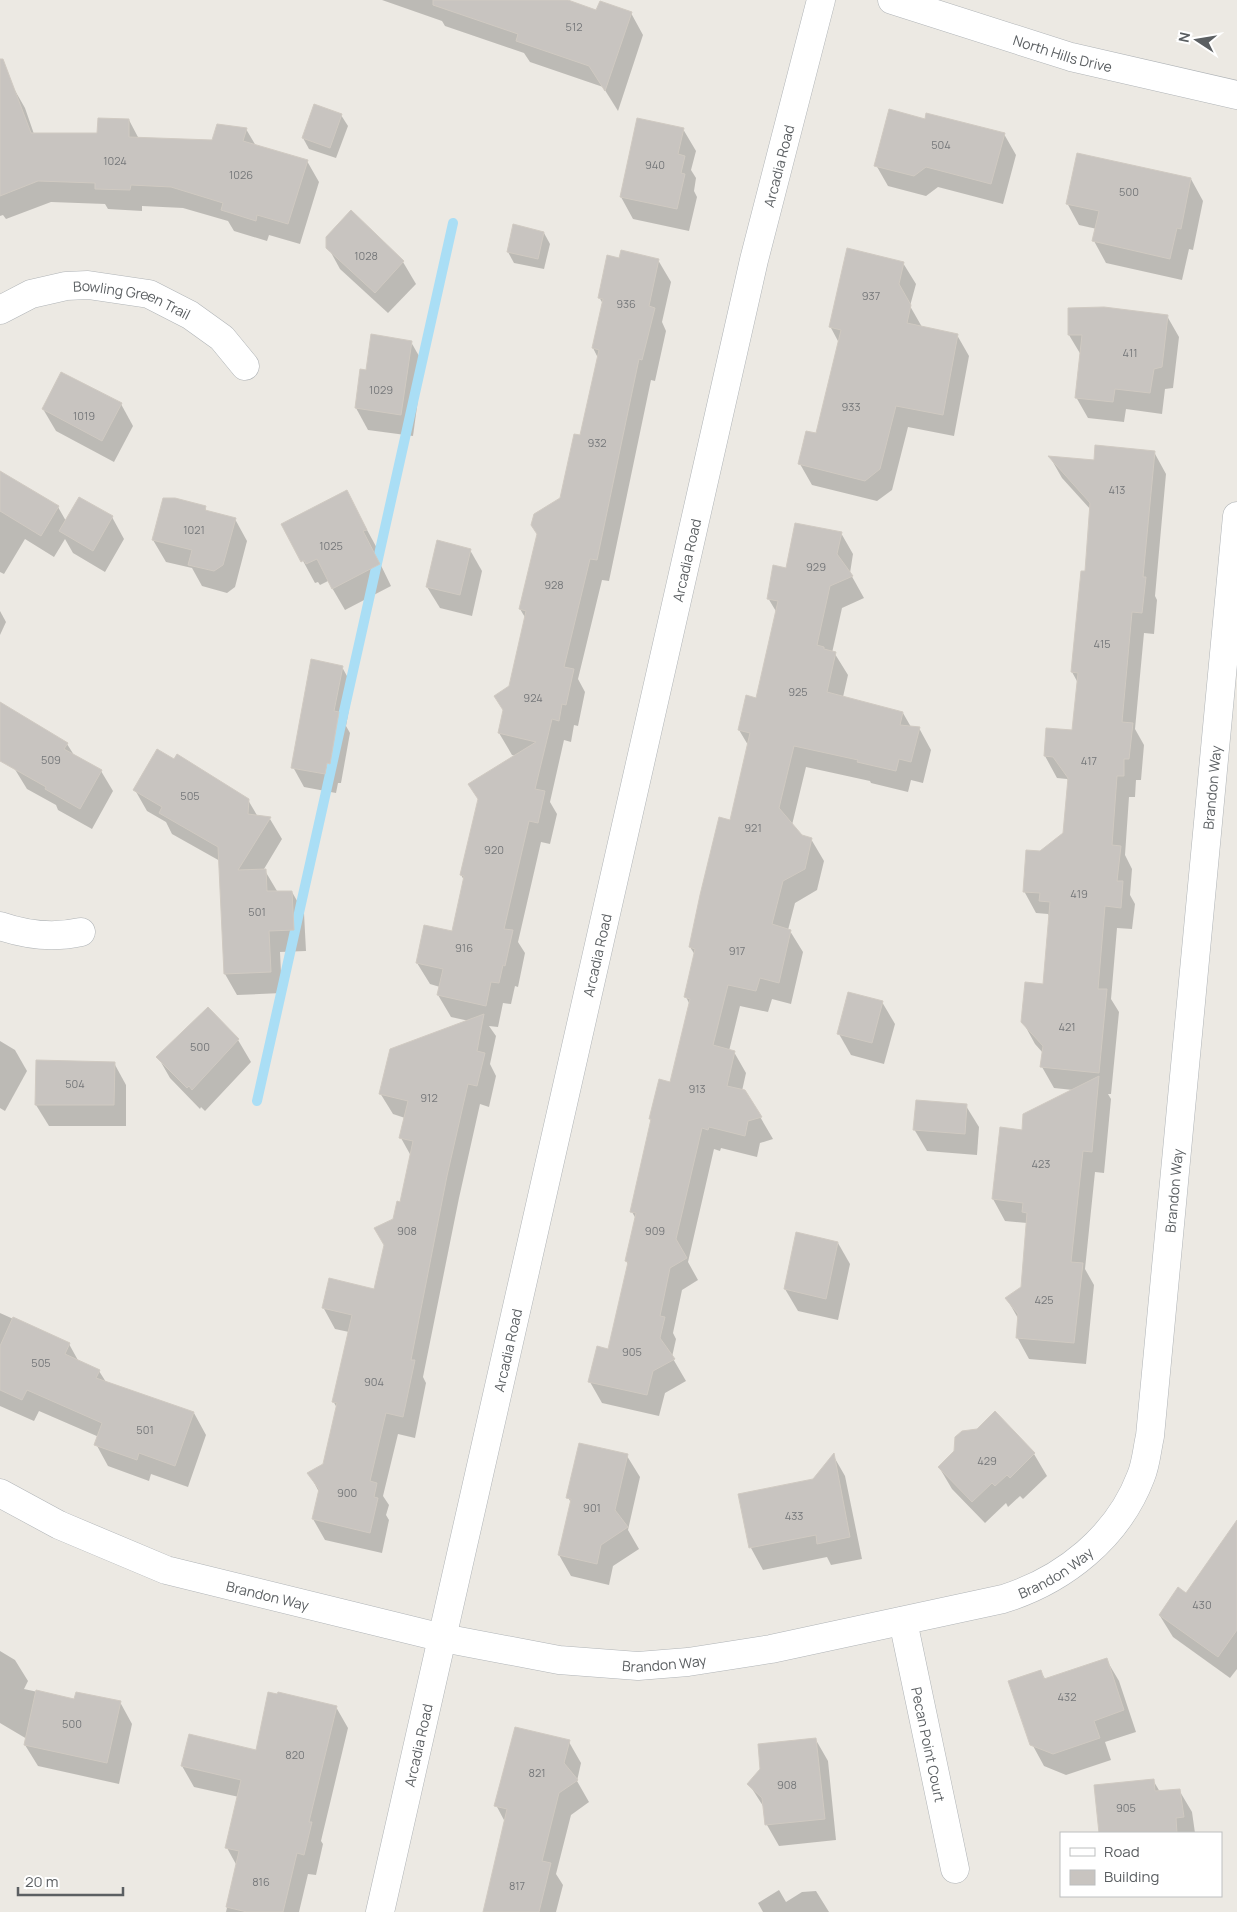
<svg xmlns="http://www.w3.org/2000/svg" width="1237" height="1912" font-family="Manrope,sans-serif">
<rect width="100%" height="100%" fill="#ece9e3"/>
<g fill="#0003">
<polygon points="382,0 565,0 597,11 631,13 643,35 618,111 603,87 530,62 524,53 445,26 442,21"/>
<polygon points="13,87 25,108 34,134 99,134 129,120 139,139 213,141 246,129 256,146 307,161 319,182 300,244 269,235 267,241 234,231 228,221 183,208 142,206 142,211 108,209 105,204 51,202 6,219 3,215 0,216 0,92"/>
<polygon points="341,115 348,126 336,158 309,149 303,138"/>
<polygon points="926,120 1004,134 1016,155 1003,204 938,187 926,196 888,186 876,165"/>
<polygon points="683,129 696,151 691,170 696,178 694,191 697,197 689,231 633,219 621,197"/>
<polygon points="1191,179 1203,201 1193,250 1189,249 1182,280 1106,263 1094,241 1097,229 1079,225 1067,203"/>
<polygon points="351,212 403,262 416,284 388,313 340,269 328,247"/>
<polygon points="514,226 544,233 550,244 544,269 514,263 508,252"/>
<polygon points="619,259 658,260 671,282 662,322 666,331 655,381 651,380 609,581 602,580 578,679 585,692 578,726 574,725 571,742 564,740 550,802 557,814 550,844 541,842 518,942 525,953 518,987 515,986 511,1004 503,1003 498,1027 489,1026 496,1036 490,1064 496,1076 489,1107 480,1104 459,1198 423,1377 426,1383 415,1438 398,1434 383,1496 389,1505 386,1515 389,1520 382,1553 325,1540 313,1519 319,1492 309,1473 324,1465 337,1408 333,1401 349,1332 335,1329 323,1307 375,1290 395,1220 401,1204 411,1156 401,1138 405,1118 393,1114 380,1093 469,1021 451,1017 438,995 440,987 430,984 417,963 453,933 464,880 461,875 516,756 512,755 499,733 526,619 520,609 561,499 581,437 598,358 593,348 603,304 599,297"/>
<polygon points="903,263 916,284 910,306 922,327 957,335 969,356 954,436 908,427 892,490 877,501 812,485 800,464 817,435 839,343 830,326"/>
<polygon points="1167,316 1179,337 1173,388 1165,389 1162,414 1126,409 1124,422 1088,418 1076,397 1081,355 1069,335"/>
<polygon points="411,342 423,363 413,436 368,430 356,408 367,371"/>
<polygon points="121,404 133,426 114,462 56,431 43,409"/>
<polygon points="1154,452 1166,474 1155,596 1157,600 1154,634 1144,633 1135,729 1144,745 1141,780 1136,780 1135,797 1129,797 1125,855 1132,869 1130,895 1135,904 1132,929 1117,928 1111,999 1119,1012 1111,1094 1108,1094 1111,1099 1104,1173 1095,1172 1085,1269 1094,1285 1086,1364 1029,1359 1017,1337 1019,1320 1007,1299 1022,1287 1027,1223 1005,1221 993,1199 1023,1131 1073,1090 1054,1088 1042,1067 1043,1053 1035,1044 1023,1022 1044,985 1050,918 1048,914 1036,913 1024,891 1040,852 1065,834 1069,781 1067,779 1057,778 1045,756 1073,732 1078,683 1072,672 1086,573 1091,510 1062,478 1050,457 1095,461"/>
<polygon points="0,472 58,507 66,521 112,517 124,539 105,572 73,553 65,539 54,557 25,539 4,574 0,572"/>
<polygon points="346,491 379,552 375,553 391,586 345,610 328,581 320,585 318,582 315,583 283,524"/>
<polygon points="205,508 207,512 235,519 247,541 235,587 227,593 202,586 192,568 166,562 153,540"/>
<polygon points="841,533 853,554 850,573 864,598 842,608 832,653 835,654 848,675 843,697 903,713 911,727 919,728 931,750 923,783 911,780 908,792 871,783 870,781 806,767 792,825 801,836 811,839 824,861 817,890 795,903 788,930 790,931 803,952 791,1004 772,999 768,1012 740,1006 729,1051 734,1052 746,1073 742,1091 745,1091 773,1139 760,1143 757,1157 721,1148 720,1151 714,1149 688,1262 698,1280 682,1290 673,1333 676,1339 672,1357 686,1381 665,1393 659,1416 602,1403 590,1382 609,1351 629,1266 626,1261 636,1219 632,1212 652,1121 650,1119 671,1083 690,1005 686,997 695,955 690,947 731,821 748,745 739,730 757,699 777,613 768,598 787,569"/>
<polygon points="470,550 482,571 472,616 440,608 427,587"/>
<polygon points="0,611 6,622 0,635"/>
<polygon points="342,667 353,687 346,726 350,733 341,783 338,783 336,793 304,787 293,767"/>
<polygon points="0,704 67,744 74,755 101,771 113,791 92,829 58,810 56,805 27,789 0,745"/>
<polygon points="135,790 248,800 258,817 270,819 282,839 264,869 277,891 292,892 304,913 306,951 280,952 282,993 237,995 225,974 220,861 172,834 166,822 147,811"/>
<polygon points="882,1002 895,1024 884,1064 851,1055 839,1034"/>
<polygon points="208,1009 238,1040 251,1062 205,1111 201,1107 200,1109 170,1078 158,1057"/>
<polygon points="0,1041 15,1050 27,1071 5,1111 0,1108"/>
<polygon points="114,1063 126,1085 126,1126 49,1126 36,1105"/>
<polygon points="966,1106 979,1127 977,1155 927,1151 914,1129"/>
<polygon points="838,1243 850,1264 838,1320 798,1311 785,1289"/>
<polygon points="0,1313 69,1344 79,1362 99,1371 106,1382 194,1413 206,1435 188,1487 151,1474 149,1481 108,1466 96,1444 99,1437 39,1411 34,1421 0,1406"/>
<polygon points="995,1413 1034,1454 1047,1476 1023,1499 1020,1496 1008,1507 1006,1503 985,1523 952,1489 939,1467"/>
<polygon points="833,1455 845,1476 862,1559 831,1565 827,1557 763,1570 751,1548 740,1495 814,1480"/>
<polygon points="627,1456 640,1477 628,1530 639,1549 613,1566 609,1585 571,1576 559,1555 571,1503 568,1497"/>
<polygon points="1237,1548 1237,1669 1230,1678 1173,1637 1160,1616"/>
<polygon points="0,1651 15,1660 28,1681 24,1689 75,1700 120,1702 132,1724 119,1784 38,1766 25,1745 27,1739 0,1723"/>
<polygon points="1106,1659 1119,1681 1136,1732 1105,1742 1111,1760 1066,1775 1044,1766 1032,1744 1040,1671 1046,1680"/>
<polygon points="336,1707 348,1728 321,1841 323,1844 316,1875 308,1874 299,1912 226,1912 237,1866 227,1848 239,1797 194,1787 182,1766 257,1751"/>
<polygon points="816,1740 828,1761 836,1840 779,1846 767,1825 765,1809 749,1784"/>
<polygon points="569,1742 581,1763 577,1781 589,1802 571,1815 556,1874 563,1885 556,1912 484,1912 505,1822 496,1805"/>
<polygon points="1153,1780 1160,1792 1179,1790 1192,1812 1195,1833 1100,1833 1096,1786"/>
<polygon points="779,1890 786,1902 802,1892 816,1891 829,1912 763,1912 758,1903"/>
</g>
<g fill="none" stroke-linecap="round" stroke-linejoin="round">
<polyline stroke="#aadef5" stroke-width="10" points="257,1101 453,223"/>
</g>
<g fill="#c8c4c0" stroke="#d0cac2">
<polygon points="433,0 568,0 596,10 600,1 632,12 605,91 589,66 516,41 518,34 433,5"/>
<polygon points="0,59 3,59 31,133 97,133 98,118 129,119 129,137 212,140 217,124 247,128 243,141 308,160 288,224 257,215 256,221 221,210 223,203 171,187 131,185 130,190 95,189 95,183 38,181 0,196"/>
<polygon points="314,104 342,114 330,148 302,138"/>
<polygon points="889,109 925,119 926,113 1005,133 991,184 926,167 914,176 874,166"/>
<polygon points="637,118 684,128 678,154 685,156 681,173 685,174 677,209 620,197"/>
<polygon points="1077,153 1191,178 1181,229 1177,228 1170,259 1092,241 1099,211 1066,204"/>
<polygon points="351,210 404,261 375,293 326,248 326,237"/>
<polygon points="513,224 544,232 538,259 507,252"/>
<polygon points="847,248 904,262 899,284 911,305 907,323 958,334 943,415 896,406 880,469 865,481 798,464 806,431 816,433 841,330 829,327"/>
<polygon points="621,250 659,259 649,306 655,308 642,360 639,359 597,560 590,559 564,667 574,669 566,705 562,704 559,721 552,719 535,789 545,791 538,823 529,821 504,929 513,930 505,966 503,965 499,983 491,982 486,1006 437,995 443,969 416,963 424,925 452,931 464,876 460,875 478,799 468,784 536,742 498,733 503,710 494,696 509,686 526,611 519,609 537,534 531,525 534,514 560,498 574,434 580,435 599,350 592,348 603,299 598,298 607,255 619,258"/>
<polygon points="1104,307 1168,315 1162,367 1154,369 1150,393 1115,389 1113,402 1075,398 1082,335 1068,335 1068,308"/>
<polygon points="371,334 412,341 401,415 355,408 360,369 366,370"/>
<polygon points="61,372 122,403 102,441 42,409"/>
<polygon points="1095,445 1155,451 1143,577 1146,577 1142,613 1132,612 1122,722 1133,723 1129,759 1124,759 1124,776 1117,776 1112,845 1121,846 1117,881 1123,881 1121,908 1105,906 1098,989 1107,989 1099,1073 1040,1067 1043,1046 1021,1022 1025,982 1043,984 1050,902 1039,901 1040,893 1023,892 1026,850 1040,851 1063,833 1068,778 1053,757 1044,756 1046,728 1072,730 1078,673 1071,672 1081,571 1085,571 1090,503 1048,456 1094,460"/>
<polygon points="0,471 59,506 41,536 0,511"/>
<polygon points="347,490 367,530 363,531 380,564 332,589 317,559 306,564 304,560 301,562 281,524"/>
<polygon points="79,497 113,516 93,551 59,531"/>
<polygon points="163,498 175,498 206,506 205,510 236,518 223,565 214,571 188,565 192,550 152,540"/>
<polygon points="795,523 842,532 837,554 853,576 830,586 817,645 824,647 824,649 836,652 827,692 903,712 900,725 920,727 911,762 899,759 896,771 857,762 858,760 794,746 779,808 802,835 812,838 805,869 783,881 772,924 791,930 779,983 760,978 756,991 728,985 713,1045 735,1051 727,1086 745,1090 762,1117 748,1121 745,1136 709,1127 708,1130 702,1128 676,1239 687,1258 670,1268 660,1316 665,1317 660,1338 675,1359 653,1371 647,1395 588,1382 597,1346 608,1349 628,1262 625,1261 636,1213 630,1212 651,1119 649,1119 659,1079 670,1082 690,999 684,997 695,949 689,947 700,895 719,817 730,820 750,733 738,730 746,695 756,698 778,601 767,599 773,565 786,568"/>
<polygon points="437,540 471,549 460,595 426,587"/>
<polygon points="311,659 343,666 334,711 339,712 330,764 327,763 325,774 291,768"/>
<polygon points="0,702 68,743 64,749 102,770 80,809 45,789 46,787 0,761"/>
<polygon points="157,749 174,759 177,754 249,799 248,814 271,817 238,870 266,869 267,891 292,891 294,930 269,931 271,972 224,974 218,847 159,813 162,807 133,790"/>
<polygon points="848,992 883,1001 872,1043 837,1034"/>
<polygon points="208,1007 239,1039 192,1090 189,1086 187,1088 156,1057"/>
<polygon points="484,1014 477,1051 485,1053 477,1086 468,1084 447,1176 411,1360 415,1360 403,1417 386,1413 370,1481 377,1483 374,1497 378,1498 370,1533 312,1519 319,1489 307,1473 323,1464 337,1403 332,1402 352,1315 322,1308 329,1278 374,1289 384,1245 374,1228 393,1219 397,1201 400,1202 413,1141 399,1138 408,1101 379,1094 390,1049"/>
<polygon points="36,1060 115,1062 114,1105 35,1105"/>
<polygon points="1099,1076 1092,1152 1083,1151 1071,1262 1083,1263 1074,1343 1016,1338 1018,1314 1005,1298 1021,1287 1027,1213 1022,1212 1023,1203 992,1199 1000,1127 1022,1130 1023,1114"/>
<polygon points="916,1100 967,1104 965,1134 913,1130"/>
<polygon points="796,1232 838,1242 826,1299 784,1289"/>
<polygon points="13,1317 70,1343 65,1354 100,1370 96,1378 194,1412 175,1466 139,1453 137,1460 94,1445 102,1423 27,1390 22,1400 0,1390 0,1346"/>
<polygon points="995,1411 1035,1453 1010,1478 1007,1475 995,1486 992,1483 972,1502 938,1467 954,1451 955,1437 962,1431 977,1429"/>
<polygon points="579,1443 628,1454 615,1510 628,1527 601,1545 597,1564 558,1555 571,1499 566,1498"/>
<polygon points="834,1453 850,1537 817,1544 816,1535 749,1548 738,1494 813,1479"/>
<polygon points="1237,1520 1237,1630 1218,1657 1159,1615 1178,1587 1186,1593"/>
<polygon points="1107,1658 1124,1710 1094,1721 1100,1738 1053,1754 1030,1745 1008,1681 1041,1670 1044,1679"/>
<polygon points="36,1690 74,1699 76,1692 121,1701 107,1763 24,1745"/>
<polygon points="268,1692 277,1694 278,1692 337,1706 309,1822 312,1822 304,1855 297,1853 283,1912 247,1912 226,1907 239,1851 225,1848 241,1780 181,1766 189,1734 256,1750"/>
<polygon points="515,1727 570,1740 564,1763 578,1780 559,1793 542,1861 551,1863 539,1912 483,1912 507,1809 494,1806"/>
<polygon points="816,1738 825,1819 765,1825 762,1798 747,1784 760,1769 758,1744"/>
<polygon points="1154,1779 1155,1791 1180,1789 1184,1817 1176,1818 1177,1833 1099,1833 1094,1785"/>
</g>
<g fill="none" stroke-linecap="round" stroke-linejoin="round">
<defs>
<g id="minor">
<path id="s1" d="M 892,0 L 1071,57 L 1237,95"/>
<path id="s2" d="M 0,310 L 31,294 L 66,286 L 88,285 L 149,294 L 190,315 L 222,338 L 245,366"/>
<path d="M 0,926 C 26,935 54,938 81,932"/>
<path id="s3" d="M 0,1493 L 59,1525 L 166,1570 L 443,1638 L 559,1660 L 638,1666 L 688,1662 L 771,1649 L 1003,1599 C 1064,1580 1118,1537 1141,1476 C 1146,1464 1147,1449 1150,1436 L 1237,516"/>
<path id="s4" d="M 903,1621 L 955,1869"/>
<path id="s5" d="M 380,1912 L 754,260 L 821,0"/>
</g>
</defs>
<use href="#minor" stroke="#b0b4b7" stroke-width="29"/>
<use href="#minor" stroke="#fff" stroke-width="28"/>
</g>
<g text-anchor="middle" dominant-baseline="central" stroke-width="5" stroke-linejoin="round" paint-order="stroke">
<g font-size="11" fill="#76787a">
<text x="574" y="26">512</text>
<text x="941" y="144">504</text>
<text x="115" y="160">1024</text>
<text x="655" y="164">940</text>
<text x="241" y="174">1026</text>
<text x="1129" y="191">500</text>
<text x="366" y="255">1028</text>
<text x="871" y="295">937</text>
<text x="626" y="303">936</text>
<text x="1130" y="352">411</text>
<text x="381" y="389">1029</text>
<text x="851" y="406">933</text>
<text x="84" y="415">1019</text>
<text x="597" y="442">932</text>
<text x="1117" y="489">413</text>
<text x="194" y="529">1021</text>
<text x="331" y="545">1025</text>
<text x="816" y="566">929</text>
<text x="554" y="584">928</text>
<text x="1102" y="643">415</text>
<text x="798" y="691">925</text>
<text x="533" y="697">924</text>
<text x="51" y="759">509</text>
<text x="1089" y="760">417</text>
<text x="190" y="795">505</text>
<text x="753" y="827">921</text>
<text x="494" y="849">920</text>
<text x="1079" y="893">419</text>
<text x="257" y="911">501</text>
<text x="464" y="947">916</text>
<text x="737" y="950">917</text>
<text x="1067" y="1026">421</text>
<text x="200" y="1046">500</text>
<text x="75" y="1083">504</text>
<text x="697" y="1088">913</text>
<text x="429" y="1097">912</text>
<text x="1041" y="1163">423</text>
<text x="407" y="1230">908</text>
<text x="655" y="1230">909</text>
<text x="1044" y="1299">425</text>
<text x="632" y="1351">905</text>
<text x="41" y="1362">505</text>
<text x="374" y="1381">904</text>
<text x="145" y="1429">501</text>
<text x="987" y="1460">429</text>
<text x="347" y="1492">900</text>
<text x="592" y="1507">901</text>
<text x="794" y="1515">433</text>
<text x="1202" y="1604">430</text>
<text x="1067" y="1696">432</text>
<text x="72" y="1723">500</text>
<text x="295" y="1754">820</text>
<text x="537" y="1772">821</text>
<text x="787" y="1784">908</text>
<text x="1126" y="1807">905</text>
<text x="261" y="1881">816</text>
<text x="517" y="1885">817</text>
</g>
<g font-size="14" fill="#5b5f62" stroke="#fff">
<text stroke="none"><textPath href="#s1" startOffset="179">North Hills Drive</textPath></text>
<text stroke="none"><textPath href="#s5" startOffset="1791">Arcadia Road</textPath></text>
<text stroke="none"><textPath href="#s2" startOffset="139">Bowling Green Trail</textPath></text>
<text stroke="none"><textPath href="#s5" startOffset="1386">Arcadia Road</textPath></text>
<text stroke="none"><textPath href="#s3" startOffset="1921">Brandon Way</textPath></text>
<text stroke="none"><textPath href="#s5" startOffset="981">Arcadia Road</textPath></text>
<text stroke="none"><textPath href="#s3" startOffset="1516">Brandon Way</textPath></text>
<text stroke="none"><textPath href="#s5" startOffset="576">Arcadia Road</textPath></text>
<text stroke="none"><textPath href="#s3" startOffset="1096">Brandon Way</textPath></text>
<text stroke="none"><textPath href="#s3" startOffset="288">Brandon Way</textPath></text>
<text stroke="none"><textPath href="#s3" startOffset="692">Brandon Way</textPath></text>
<text stroke="none"><textPath href="#s5" startOffset="171">Arcadia Road</textPath></text>
<text stroke="none"><textPath href="#s4" startOffset="126">Pecan Point Court</textPath></text>
</g>
</g>
<rect x="1060" y="1832" width="162" height="65" fill="#ffffff" stroke="#bdbfc0"/>
<rect x="1070" y="1848" width="25" height="8" fill="#ffffff" stroke="#bdbfc0"/>
<text x="1104" y="1857" font-size="15" fill="#5b5f62">Road</text>
<rect x="1070" y="1870" width="25" height="15" fill="#c8c4c0" stroke="#bdbfc0"/>
<text x="1104" y="1882" font-size="15" fill="#5b5f62">Building</text>
<g transform="translate(1197 40) rotate(282)" stroke="#ffffff" stroke-width="4" paint-order="stroke">
<path d="M0-4L9 19L0 12L-9 19Z" fill="#5b5f62"/>
<text y="-8" font-size="14" font-weight="bold" text-anchor="middle" fill="#5b5f62">N</text>
</g>
<path d="M18 1887v8h105v-8" fill="none" stroke="#5b5f62" stroke-width="2.5"/>
<text x="25" y="1887" font-size="15" fill="#5b5f62" stroke="#ffffff" stroke-width="4" paint-order="stroke">20 m</text>
</svg>
